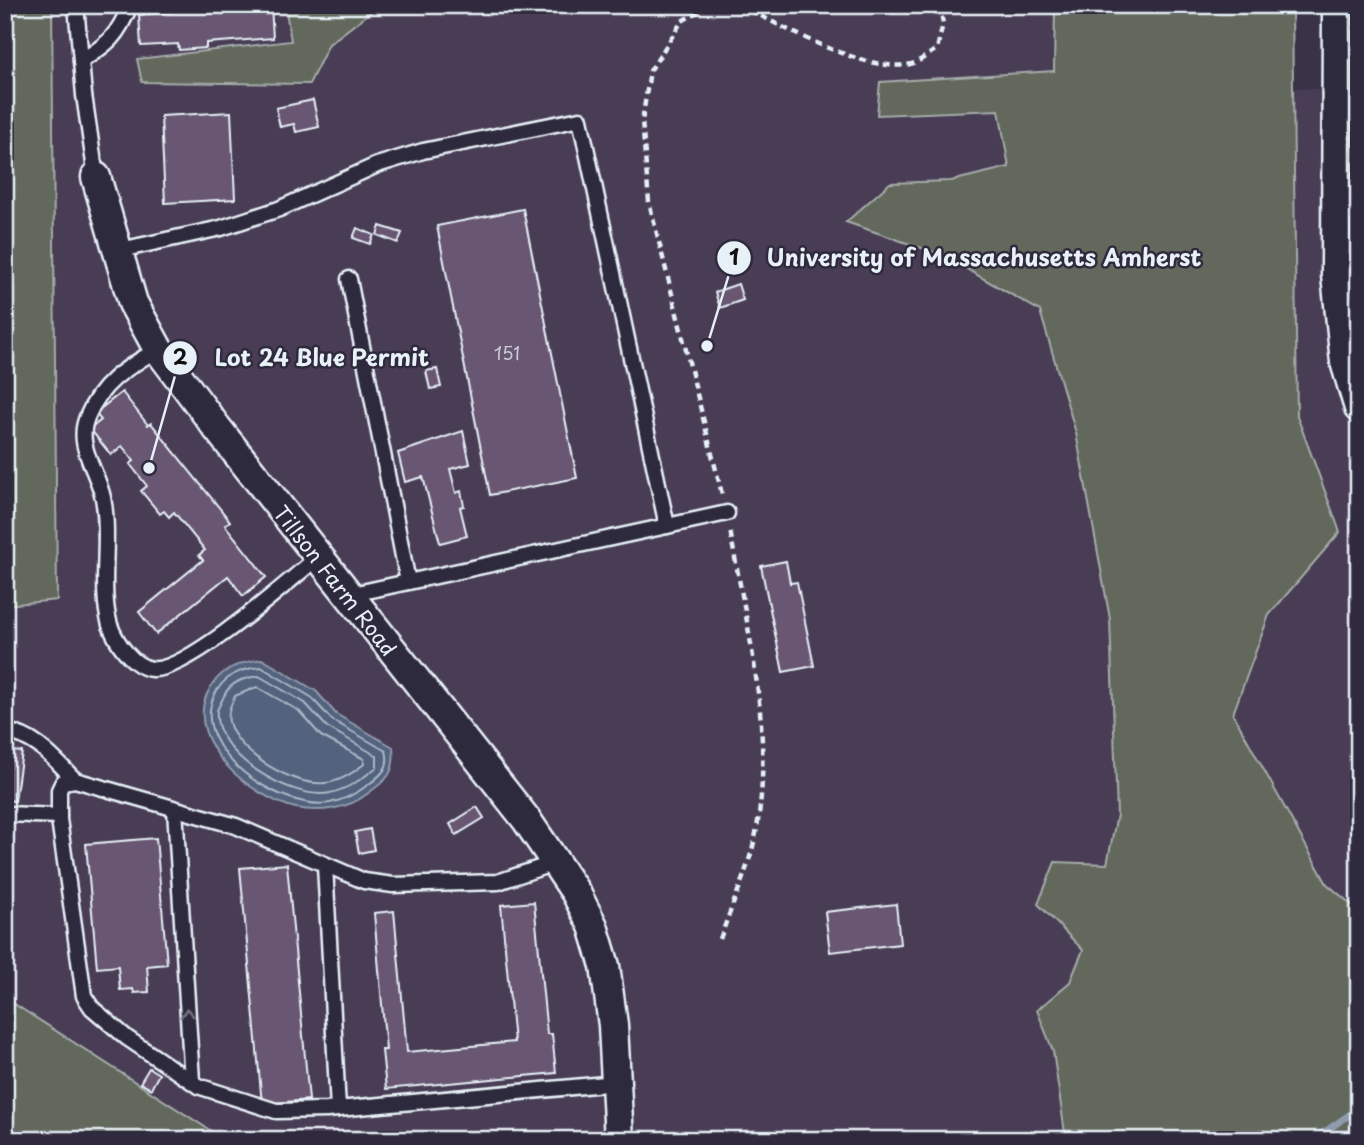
<svg xmlns="http://www.w3.org/2000/svg" width="1364" height="1145" font-family="'Playpen Sans',sans-serif">
<rect width="100%" height="100%" fill="#3a3348"/>
<filter id="ink" filterUnits="userSpaceOnUse"><feTurbulence type="fractalNoise" baseFrequency=".0143" numOctaves="2"/><feDisplacementMap in="SourceGraphic" scale="14" xChannelSelector="R" yChannelSelector="G"/><feConvolveMatrix kernelMatrix="1 2 1 2 8 2 1 2 1" color-interpolation-filters="sRGB"/></filter>
<g filter="url(#ink)">
<polygon fill="#483e55" points="52,5 1292,5 1293,88 1359,91 1359,1013 1129,1140 225,1140 171,1107 5,1140 5,605 57,600"/>
<g fill="#62685b" stroke="#a5acaa" stroke-width="2">
<polygon points="5,5 52,5 57,600 5,605"/>
<polygon points="285,5 380,5 329,44 309,84 142,82 137,59 291,41"/>
<polygon points="1055,5 1292,5 1297,416 1340,532 1269,615 1233,714 1327,884 1359,911 1359,1140 1066,1140 1053,1051 1037,1010 1070,982 1083,950 1038,904 1055,862 1107,864 1117,815 1110,619 1076,433 1040,311 942,255 846,222 890,183 951,181 1009,167 999,110 877,115 880,82 1054,71"/>
<path d="M 1359,97 L 1359,357 C 1337,279 1351,182 1354,101 Z"/>
<polygon points="5,998 225,1140 5,1140"/>
</g>
<path fill="#53627d" stroke="#8f9bae" stroke-width="2" d="M 262,659 L 316,691 L 336,714 L 393,747 C 396,773 387,780 367,794 C 348,809 320,813 296,808 C 252,798 185,743 207,694 C 218,670 236,663 262,659 Z"/>
<g fill="none" stroke-linecap="round" stroke-linejoin="round">
<g stroke="#acb8c7" stroke-width="2">
<path d="M 261,667 L 311,697 L 332,720 L 386,751 C 391,768 381,775 368,785 C 357,793 344,800 330,803 C 281,811 189,750 214,696 C 223,676 240,669 261,667 Z"/>
<path d="M 259,676 L 305,703 L 327,727 L 377,756 L 377,767 C 362,779 348,789 330,793 C 293,801 212,754 217,711 C 218,707 222,701 224,696 C 230,682 244,678 259,676 Z"/>
<path d="M 257,687 L 299,711 L 321,736 L 364,759 L 364,764 C 353,773 340,782 325,783 C 295,787 236,753 229,722 C 227,712 231,705 235,696 Z"/>
</g>
<polyline stroke="#8f9bae" stroke-width="7" points="1313,1140 1359,1108"/>
</g>
<g fill="#685772" stroke="#e8f1f8" stroke-width="2">
<polygon points="172,5 208,5 208,9 271,5 273,38 206,43 206,48 179,50 178,44 141,46 139,15 173,12"/>
<polygon points="313,100 319,127 296,132 294,124 280,127 276,108"/>
<polygon points="231,112 235,199 165,203 161,116"/>
<polygon points="523,209 577,478 490,495 437,226"/>
<polygon points="380,226 402,233 398,243 377,235"/>
<polygon points="357,228 374,235 370,244 353,238"/>
<polygon points="738,284 743,300 720,308 715,292"/>
<polygon points="437,369 441,387 430,389 426,371"/>
<polygon points="122,392 148,425 151,423 230,521 225,525 266,577 243,596 228,576 156,634 139,612 203,560 199,555 205,550 174,512 169,517 164,511 160,514 141,491 147,486 130,464 134,461 122,446 111,455 90,429 101,420 95,413"/>
<polygon points="463,431 470,464 450,469 456,493 461,491 464,506 460,507 467,536 440,543 423,477 405,482 398,453"/>
<polygon points="786,561 790,583 797,582 814,666 783,672 761,566"/>
<polygon points="5,750 22,752 15,801 5,800"/>
<polygon points="477,807 484,818 456,835 450,824"/>
<polygon points="370,829 374,850 359,853 355,832"/>
<polygon points="156,838 167,964 147,966 149,992 134,993 133,989 120,990 118,966 97,968 86,844"/>
<polygon points="287,864 309,1100 262,1104 240,868"/>
<polygon points="534,902 547,1034 552,1034 556,1073 386,1089 382,1050 386,1050 374,913 394,911 407,1052 514,1042 501,905"/>
<polygon points="896,904 900,944 830,952 825,912"/>
<polygon points="149,1068 159,1074 151,1089 140,1083"/>
<polygon points="560,1133 560,1140 518,1140 517,1136"/>
</g>
<g fill="none" stroke-linecap="round" stroke-linejoin="round">
<defs>
<g id="service">
<polyline points="76,5 84,95 96,177"/>
<path d="M 81,61 C 108,44 118,36 130,5"/>
<polyline points="1336,215 1359,213"/>
<polyline points="116,251 221,228 279,209 377,165 423,151 580,119 667,526 348,595"/>
<polyline points="349,279 408,582"/>
<path d="M 158,349 C 127,368 102,381 87,417 C 75,446 97,469 103,498 C 111,538 99,588 110,625 C 116,642 133,667 152,669 C 186,673 289,581 318,557"/>
<polyline points="667,526 727,513"/>
<path d="M 5,731 C 36,736 54,759 75,780"/>
<polyline points="175,809 192,1081"/>
<polyline points="5,814 59,816"/>
<polyline points="557,862 498,882 393,885 364,881 236,826 75,780 63,782 59,790 59,819 84,996 92,1008 127,1038 198,1086 276,1111 327,1110 616,1083"/>
<polyline points="325,865 338,1109"/>
</g>
<g id="minor">
<polyline points="1337,5 1336,275 1345,362 1359,408"/>
<polyline points="96,177 133,303 158,349 217,428 526,819 576,893 593,926 605,966 613,1025 619,1140"/>
</g>
</defs>
<use href="#service" stroke="#e8f1f8" stroke-width="19"/>
<use href="#minor" stroke="#e8f1f8" stroke-width="33"/>
<g stroke="#e8f1f8" stroke-width="4.5" stroke-dasharray="7 5" stroke-linecap="butt">
<polyline points="709,5 682,21 650,71 642,121 649,202 723,498"/>
<path d="M 740,5 C 777,24 873,78 914,63 C 922,60 930,53 937,49 L 943,24 L 940,5"/>
<path d="M 720,939 C 732,904 749,869 756,833 C 775,732 747,629 730,530"/>
</g>
<use href="#service" stroke="#2f2a3d" stroke-width="14"/>
<use href="#minor" stroke="#2f2a3d" stroke-width="28"/>
</g>
<defs><path id="oneway-chevron" d="M-2-3.5L2.5 0L-2 3.5" fill="none" stroke-width="1.6" stroke-linecap="round" stroke-linejoin="round" transform="scale(1.75)"/></defs>
<use stroke="#70707e" href="#oneway-chevron" transform="translate(187 1013) rotate(-93)"/>
</g>
<g text-anchor="middle" dominant-baseline="central" stroke-width="5" stroke-linejoin="round" paint-order="stroke">
<g font-size="18" fill="#c8cad6">
<text x="507" y="352">151</text>
</g>
<g font-size="21" fill="#e8f1f8" stroke="#2f2a3d">
<text transform="translate(336 580) rotate(52)">Tillson Farm Road</text>
</g>
</g>
<path fill="none" stroke="#e8f1f8" stroke-width="2.5" d="M707 346L734 258M149 468L180 358"/>
<g fill="#e8f1f8" stroke="#2f2a3d" stroke-width="2.5">
<circle cx="707" cy="346" r="7"/>
<circle cx="149" cy="468" r="7"/>
<circle cx="734" cy="258" r="18"/>
<circle cx="180" cy="358" r="18"/>
</g>
<g font-size="21" text-anchor="middle" font-weight="bold" fill="#111">
<text x="734" y="265">1</text>
<text x="180" y="365">2</text>
</g>
<g font-size="23" text-anchor="middle" font-weight="bold" fill="#e8f1f8" stroke="#2f2a3d" stroke-width="5" stroke-linejoin="round" paint-order="stroke">
<text x="984" y="266">University of Massachusetts Amherst</text>
<text x="322" y="366">Lot 24 Blue Permit</text>
</g>
<rect width="1364" height="1145" fill="none" stroke="#2f2a3d" stroke-width="28"/>
<rect x="14" y="14" width="1336" height="1117" fill="none" stroke="#e8f1f8" stroke-width="2.5" filter="url(#ink)"/>
</svg>
